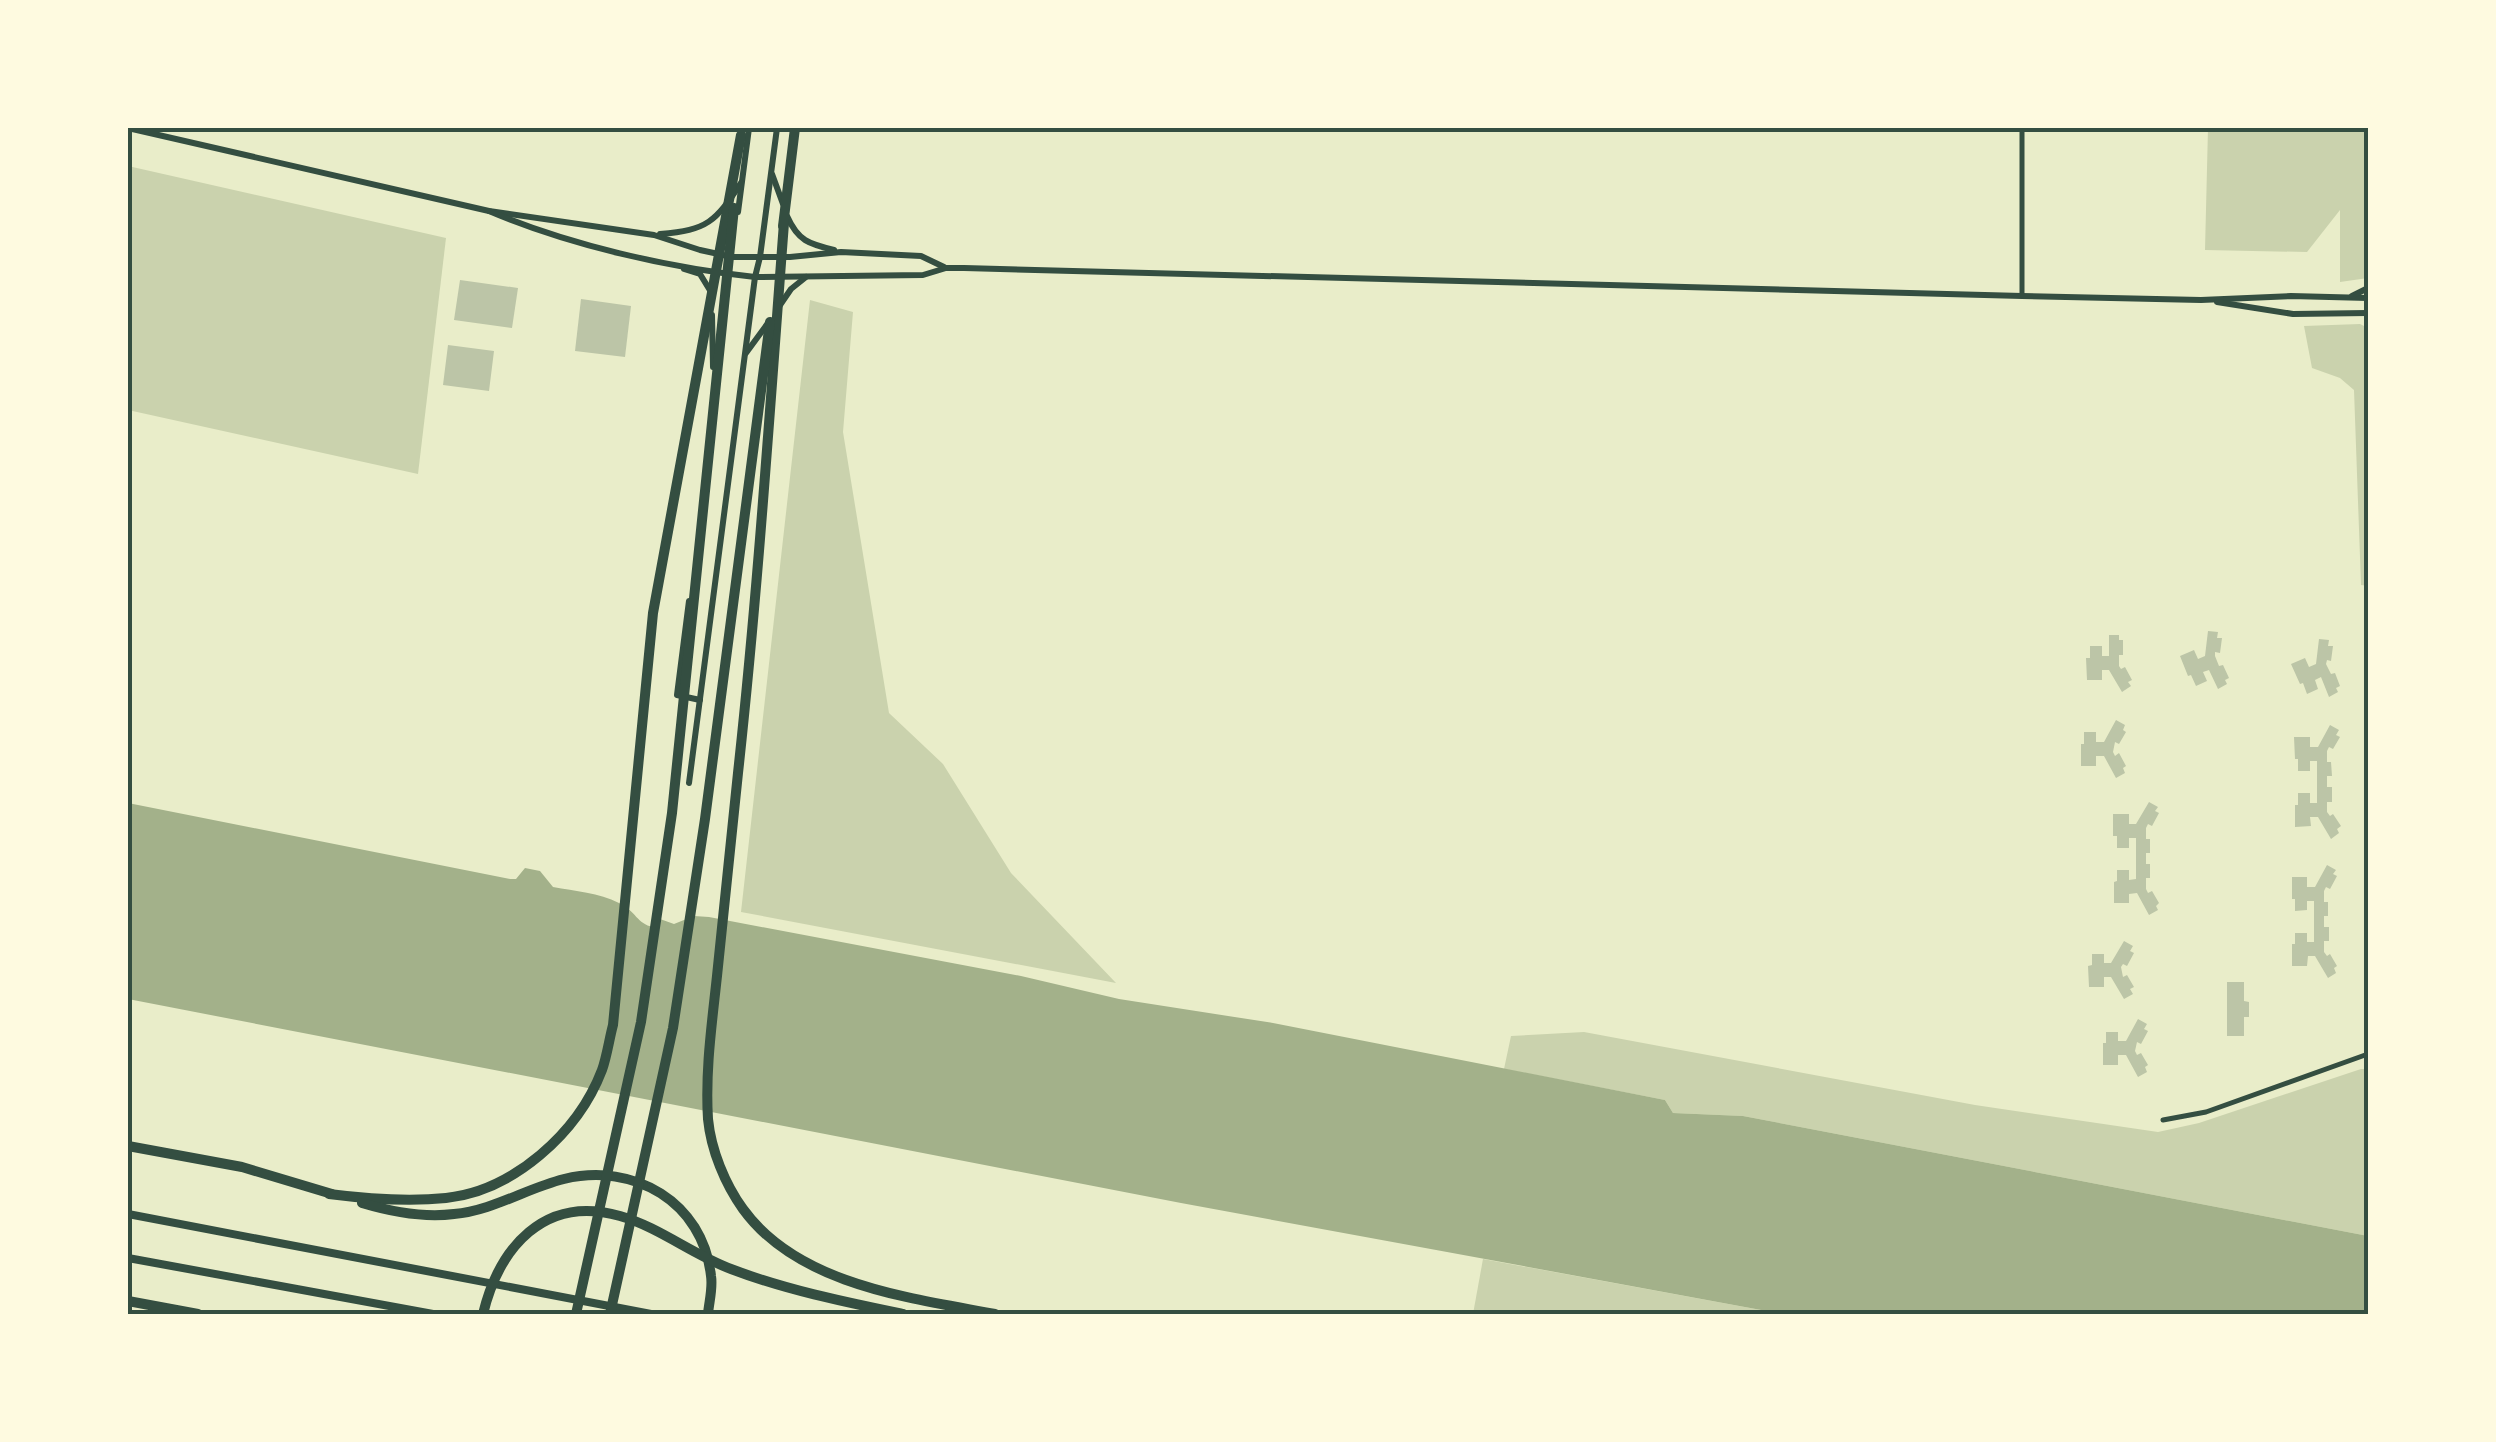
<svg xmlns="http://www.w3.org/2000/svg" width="2496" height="1442" font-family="Jost,sans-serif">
<rect width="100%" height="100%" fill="#e9edc9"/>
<g fill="#cad2ad">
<polygon points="2208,128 2368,128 2368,278 2340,282 2340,210 2307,252 2205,250"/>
<polygon points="128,166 446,238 418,474 128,410"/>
<polygon points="810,300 853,312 843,432 889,713 943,764 1011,873 1116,983 741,912"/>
<polygon points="2360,324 2368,328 2368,586 2361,585 2354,390 2340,378 2312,368 2304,326"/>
<polygon points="1584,1032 1975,1105 2158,1132 2199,1123 2361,1069 2368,1069 2368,1236 1743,1116 1673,1113 1665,1100 1504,1069 1511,1036"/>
<polygon points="1483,1259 1783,1314 1473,1314"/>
</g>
<path fill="#a3b18a" d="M 128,803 L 510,879 L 516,879 L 525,868 L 540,871 L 553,887 C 575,891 599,893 619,903 C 636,911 637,924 653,927 L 660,919 L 674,924 L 694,916 L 709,917 L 1021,976 L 1119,999 L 1273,1023 L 1665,1100 L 1673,1113 L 1743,1116 L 2368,1236 L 2368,1314 L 1783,1314 L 1181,1203 L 128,999 Z"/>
<g fill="#bcc5a7">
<polygon points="460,280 518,288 512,328 454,320"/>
<polygon points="581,299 631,306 625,357 575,351"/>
<polygon points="448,345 494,351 489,391 443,385"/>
<polygon points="2208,631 2218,632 2217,638 2222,638 2220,653 2215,652 2215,656 2219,666 2223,665 2229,678 2225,680 2227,684 2218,689 2209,670 2203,672 2207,681 2196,686 2191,675 2188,676 2180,656 2194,650 2198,659 2205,656"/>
<polygon points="2109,635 2119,635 2119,640 2123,640 2123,655 2119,655 2119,666 2121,669 2125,667 2132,680 2128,682 2131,686 2122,692 2109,670 2102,670 2102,680 2087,680 2086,658 2090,658 2090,646 2102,646 2102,656 2109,656"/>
<polygon points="2319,639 2329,640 2328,646 2333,646 2331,661 2327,660 2326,664 2331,674 2335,673 2340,686 2336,688 2338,692 2329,697 2321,677 2315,680 2318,689 2307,694 2303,683 2300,684 2291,664 2305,658 2309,667 2316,664"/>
<polygon points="2116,720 2125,725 2123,730 2126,732 2119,744 2115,742 2113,752 2115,756 2119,753 2126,766 2123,768 2125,773 2116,778 2104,756 2096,756 2096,766 2081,766 2081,744 2084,744 2084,732 2096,732 2096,742 2104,742"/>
<polygon points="2330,725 2339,730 2336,735 2340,737 2333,749 2329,747 2327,751 2327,762 2331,762 2332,776 2327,776 2327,787 2332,787 2332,802 2327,802 2327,812 2330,816 2333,814 2341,826 2337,829 2339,833 2331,839 2318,817 2310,817 2311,826 2295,827 2295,805 2298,805 2298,793 2310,793 2310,803 2317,803 2317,761 2310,761 2310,771 2298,771 2298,759 2295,759 2294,737 2310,737 2310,747 2318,747"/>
<polygon points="2149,802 2158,807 2155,811 2159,813 2152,826 2148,824 2146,828 2146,839 2150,839 2150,853 2146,853 2146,864 2150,864 2150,878 2146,878 2146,889 2148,893 2152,891 2159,903 2156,906 2158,910 2149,915 2137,893 2129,894 2129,903 2114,903 2114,882 2117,881 2117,870 2129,870 2129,880 2136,879 2136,838 2129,838 2129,848 2117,848 2117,836 2113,836 2113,814 2129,814 2129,824 2136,824"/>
<polygon points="2327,865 2336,870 2333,874 2337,876 2330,889 2326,887 2324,891 2324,902 2328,902 2328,916 2324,916 2324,927 2329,927 2329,941 2324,941 2324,952 2327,956 2330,954 2337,966 2334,968 2336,973 2328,978 2315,956 2308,956 2307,966 2292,966 2292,944 2295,944 2295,933 2307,933 2307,942 2314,942 2314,901 2307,901 2307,910 2295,911 2295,899 2292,899 2292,877 2307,877 2307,887 2315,887"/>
<polygon points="2124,941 2133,946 2130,951 2134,953 2127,966 2123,964 2121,967 2123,977 2127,975 2134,987 2130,989 2133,994 2124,999 2111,977 2104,977 2104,987 2089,987 2088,966 2092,965 2092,954 2104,954 2104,963 2111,963"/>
<polygon points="2227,982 2244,982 2244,1001 2249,1002 2249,1017 2244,1017 2244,1036 2227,1036"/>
<polygon points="2138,1019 2147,1024 2144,1029 2148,1031 2141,1044 2137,1042 2135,1051 2137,1055 2141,1053 2148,1065 2145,1067 2147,1072 2138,1077 2126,1055 2118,1055 2118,1065 2103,1065 2103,1043 2106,1043 2106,1032 2118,1032 2118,1041 2126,1041"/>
</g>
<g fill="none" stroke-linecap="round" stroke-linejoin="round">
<g stroke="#344e41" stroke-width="5">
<polyline points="2022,128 2022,296"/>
<polyline points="2163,1120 2206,1112 2368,1054"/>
</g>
<g stroke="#344e41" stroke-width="6">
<polyline points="128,128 489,211 654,235 700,250 732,257 790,257 841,252 921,256 944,267"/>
<polyline points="772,174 783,204"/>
<path d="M 489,211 C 569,245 669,268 755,277 L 923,275 L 946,268 L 964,268 L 2022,296 L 2201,300 L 2291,296 L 2368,298"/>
<polyline points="738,212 749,128"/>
<path d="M 787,216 C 798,241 809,244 834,250"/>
<path d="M 660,234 C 708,230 715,222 741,183"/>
<polyline points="684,269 700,274 711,292"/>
<polyline points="2352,296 2368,288"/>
<polyline points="2217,302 2293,314 2368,313"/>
<polyline points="778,308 791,289 806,277"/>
<polyline points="712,315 713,367"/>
<polyline points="746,353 768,323"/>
<polyline points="689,601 677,695 700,700"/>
<polyline points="689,783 755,277 760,257 777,128"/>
</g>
<g stroke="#344e41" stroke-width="8">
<polyline points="128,1214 651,1314"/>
<polyline points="128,1258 433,1314"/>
</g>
<g stroke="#344e41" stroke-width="10">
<path d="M 784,223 C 770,407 758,590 738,773 C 731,840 724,908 717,976 C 712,1023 705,1071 708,1119 C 711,1150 725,1184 743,1209 C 798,1285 910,1298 995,1314"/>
<polyline points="783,226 795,128"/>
<polyline points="128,1146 242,1167 332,1194"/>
<path d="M 329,1194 C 368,1199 407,1202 446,1198 C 513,1191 578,1133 602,1070 C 607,1056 609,1040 613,1025 L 653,613 L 741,135"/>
<path d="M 362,1203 C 392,1212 423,1218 454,1214 C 492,1211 527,1188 564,1179 C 634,1162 703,1202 711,1276 C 713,1288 709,1302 708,1314"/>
<polyline points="128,1301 198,1314"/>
<path d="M 483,1314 C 499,1248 544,1194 620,1216 C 659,1227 693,1255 731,1269 C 786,1290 845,1302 903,1314"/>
<polyline points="576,1314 641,1022 672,813 734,208"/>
<polyline points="610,1314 673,1028 705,819 770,322"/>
</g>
</g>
<rect width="2496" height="1442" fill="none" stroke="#fefae0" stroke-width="260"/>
<rect x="130" y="130" width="2236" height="1182" fill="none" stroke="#344e41" stroke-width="4"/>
</svg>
